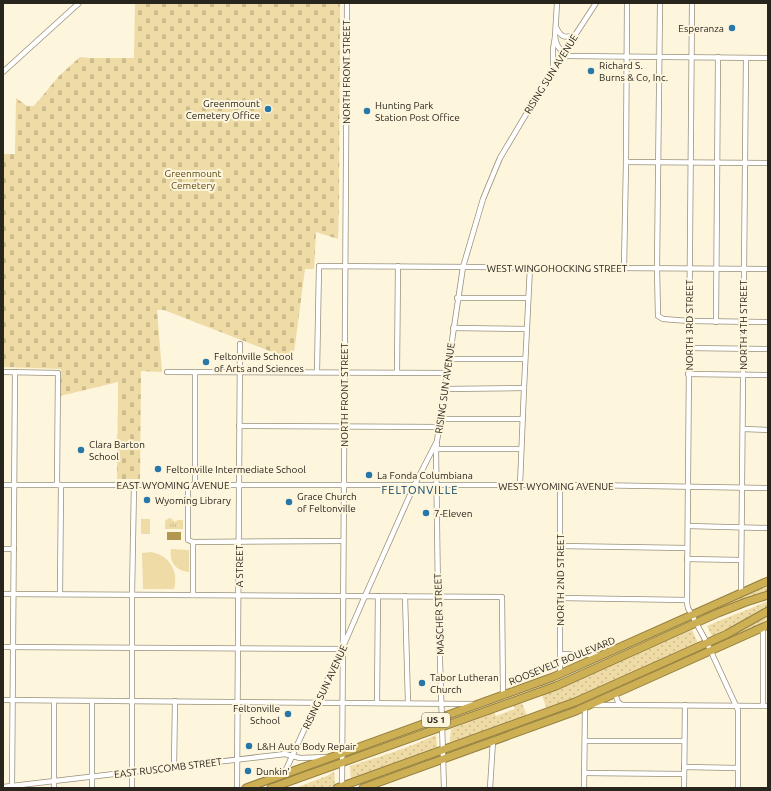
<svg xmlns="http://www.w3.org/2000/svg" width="771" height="791" font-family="Ubuntu,sans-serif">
<defs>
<pattern id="grass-dots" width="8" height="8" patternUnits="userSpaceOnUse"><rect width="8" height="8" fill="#eedba5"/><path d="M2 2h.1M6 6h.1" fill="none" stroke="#ccbc8d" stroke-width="1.8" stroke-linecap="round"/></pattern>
<pattern id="cemetery-stones" width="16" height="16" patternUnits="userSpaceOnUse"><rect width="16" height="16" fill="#eedba5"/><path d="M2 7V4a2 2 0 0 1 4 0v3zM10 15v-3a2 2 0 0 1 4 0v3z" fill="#ccbc8d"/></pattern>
<pattern id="park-tufts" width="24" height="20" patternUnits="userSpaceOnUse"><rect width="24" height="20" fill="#eedba5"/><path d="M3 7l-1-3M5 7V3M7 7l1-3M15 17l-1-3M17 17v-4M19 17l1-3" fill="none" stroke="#ccbc8d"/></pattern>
</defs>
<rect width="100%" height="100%" fill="#fef5dd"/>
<g fill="url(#grass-dots)">
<polygon points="768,586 768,592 703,617 702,614"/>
<path d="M 768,601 L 768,607 L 749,618 L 712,636 L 707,626 C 727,617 748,610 768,601 Z"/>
<polygon points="768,616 768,621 717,645 716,643 732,635"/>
<polygon points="692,630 698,643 547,710 542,695"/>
<polygon points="522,703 527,716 450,743 451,729 494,712 496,716 515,709 513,705"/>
<path d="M 436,735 L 437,748 L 351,779 L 350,766 C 379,757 408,748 436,735 Z"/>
<polygon points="334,771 335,785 327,788 295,788 327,776"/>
</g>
<polygon fill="url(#cemetery-stones)" points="135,3 340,3 339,202 338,239 316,232 314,269 305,269 293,360 164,310 157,310 162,372 141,371 140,479 117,479 118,401 118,382 60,396 61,369 3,367 3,154 15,154 16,98 27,106 34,106 59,76 80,57 90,58 134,58"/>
<polygon fill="url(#park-tufts)" points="169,518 172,519 175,522 178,520 183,520 183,529 165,529 165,521"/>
<g fill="#eedba5">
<rect x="141" y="519" width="9" height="15"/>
<path d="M 171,549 L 189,550 L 189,572 C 176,571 169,562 171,549 Z"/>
<path d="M 151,552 C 169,555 179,571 174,589 L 143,589 L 142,553 Z"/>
</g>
<rect fill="#b1984e" x="167" y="532" width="14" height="8"/>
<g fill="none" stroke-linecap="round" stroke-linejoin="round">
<defs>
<g id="minor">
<polyline points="660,3 657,268 658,316 663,319 689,321 768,322"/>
<polyline points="692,3 687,603 688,608 707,643 738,710 738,788"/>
<path d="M 556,27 C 561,38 565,38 575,35"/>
<path d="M 555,37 C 557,48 560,50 569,56 L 768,58"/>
<polyline points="553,69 553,49 555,37 557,3"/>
<polyline points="3,72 79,3"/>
<polyline points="626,162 768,163"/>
<polyline points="624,268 626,162 627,3"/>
<polyline points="457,298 528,298"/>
<polyline points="716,322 718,57"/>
<polyline points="453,328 527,329"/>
<polyline points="689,348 768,349"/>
<polyline points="449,359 525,359"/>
<polyline points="3,372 58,373 57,485"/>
<polyline points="167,372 447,373"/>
<polyline points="317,372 319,266 768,269"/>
<polyline points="397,372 398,266"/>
<polyline points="688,374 768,375"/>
<polyline points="444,389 524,388"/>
<polyline points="440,419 522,419"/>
<polyline points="239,426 439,427"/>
<polyline points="743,429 768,430"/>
<polyline points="437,444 436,449 438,596 444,788"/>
<polyline points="436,449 521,449"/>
<polyline points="3,485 588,485 768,488"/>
<polyline points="188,485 188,540 193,542 343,541"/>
<polyline points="195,485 195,372"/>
<polyline points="520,485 524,388 530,267"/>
<polyline points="688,526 768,528"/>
<polyline points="193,542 193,595"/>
<polyline points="560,546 687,548"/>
<polyline points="3,549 14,549"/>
<polyline points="687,559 741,560"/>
<polyline points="741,593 746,58"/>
<polyline points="3,594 502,597 503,695"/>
<polyline points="60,594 61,485"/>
<polyline points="405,596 408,703"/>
<polyline points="560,598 687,600"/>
<polyline points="3,647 342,649"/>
<polyline points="560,654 599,655"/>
<polyline points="560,675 560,486"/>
<polyline points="615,694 618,702 622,705"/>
<polyline points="3,700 473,704"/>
<polyline points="377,703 378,596"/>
<polyline points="592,705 622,705 768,706"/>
<polyline points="763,706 763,627"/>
<polyline points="585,741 684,741"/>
<polyline points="174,766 175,701"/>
<polyline points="684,767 738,768"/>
<polyline points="584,773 684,774"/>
<polyline points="284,774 314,708 342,649 365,596 414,486 437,441 463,267 483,199 500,158 553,69 596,3"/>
<polyline points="3,787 285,754 300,758 327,757"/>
<polyline points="12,788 15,372"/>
<polyline points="54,788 54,701"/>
<polyline points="92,788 92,701"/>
<polyline points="132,788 132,595 134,485"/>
<polyline points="237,788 240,344"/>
<polyline points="342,788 347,3"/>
<polyline points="490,788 493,741"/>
<polyline points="584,788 585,707"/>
<polyline points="684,788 685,705"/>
</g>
<g id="highway">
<polyline points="246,788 553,677 768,581"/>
<polyline points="271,788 556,686 718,613 746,602 768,595"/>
<polyline points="337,788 575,702 727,634 768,611"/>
<polyline points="363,788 576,711 768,625"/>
</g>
</defs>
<use href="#minor" stroke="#989079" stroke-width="6"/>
<use href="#highway" stroke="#937f40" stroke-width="9"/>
<use href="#minor" stroke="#fff" stroke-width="4.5"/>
<use href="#highway" stroke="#cdaf54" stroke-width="7"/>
</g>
<g fill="#2877a9" stroke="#fef5dd" stroke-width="1.5">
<circle cx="732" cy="28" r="4"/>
<circle cx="591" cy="71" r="4"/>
<circle cx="268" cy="109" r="4"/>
<circle cx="367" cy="111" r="4"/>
<circle cx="206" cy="362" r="4"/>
<circle cx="81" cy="450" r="4"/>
<circle cx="158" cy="469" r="4"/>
<circle cx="369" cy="475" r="4"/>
<circle cx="147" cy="500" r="4"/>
<circle cx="289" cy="502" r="4"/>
<circle cx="426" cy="513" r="4"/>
<circle cx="422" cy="683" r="4"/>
<circle cx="288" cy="714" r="4"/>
<circle cx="249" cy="746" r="4"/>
<circle cx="248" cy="771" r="4"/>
</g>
<g text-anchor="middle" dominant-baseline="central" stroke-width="4" stroke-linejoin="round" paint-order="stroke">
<rect fill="#fef5dd" stroke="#686356" stroke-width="1" x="422" y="713" width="28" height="14" rx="3"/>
<g font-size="9" font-weight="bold" fill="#28251c">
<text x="436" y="720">US 1</text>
</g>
<g font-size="10" fill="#28251c" stroke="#fef5dd" text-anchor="start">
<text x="724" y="28" text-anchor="end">Esperanza</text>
<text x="599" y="65">Richard S.<tspan x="599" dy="12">Burns &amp; Co, Inc.</tspan></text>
<text x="260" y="103" text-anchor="end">Greenmount<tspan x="260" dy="12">Cemetery Office</tspan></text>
<text x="375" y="105">Hunting Park<tspan x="375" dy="12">Station Post Office</tspan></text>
<text x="214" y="356">Feltonville School<tspan x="214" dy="12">of Arts and Sciences</tspan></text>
<text x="89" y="444">Clara Barton<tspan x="89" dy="12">School</tspan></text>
<text x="166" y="469">Feltonville Intermediate School</text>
<text x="377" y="475">La Fonda Columbiana</text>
<text x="297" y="496">Grace Church<tspan x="297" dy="12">of Feltonville</tspan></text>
<text x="155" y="500">Wyoming Library</text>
<text x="434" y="513">7-Eleven</text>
<text x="430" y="677">Tabor Lutheran<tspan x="430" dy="12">Church</tspan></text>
<text x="280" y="708" text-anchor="end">Feltonville<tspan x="280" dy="12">School</tspan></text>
<text x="257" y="746">L&amp;H Auto Body Repair</text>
<text x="256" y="771">Dunkin'</text>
</g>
<g font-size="10" fill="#28251c" stroke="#fef5dd">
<text transform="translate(346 72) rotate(-90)">NORTH FRONT STREET</text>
<text transform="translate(551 74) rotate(-58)">RISING SUN AVENUE</text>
<text x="557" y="268">WEST WINGOHOCKING STREET</text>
<text transform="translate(689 325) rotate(-90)">NORTH 3RD STREET</text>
<text transform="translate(743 325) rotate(-90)">NORTH 4TH STREET</text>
<text transform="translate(445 388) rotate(-82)">RISING SUN AVENUE</text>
<text transform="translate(344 395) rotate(-90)">NORTH FRONT STREET</text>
<text x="173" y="485">EAST WYOMING AVENUE</text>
<text x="556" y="486">WEST WYOMING AVENUE</text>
<text transform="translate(239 566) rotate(-90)">A STREET</text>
<text transform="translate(560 580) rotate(-90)">NORTH 2ND STREET</text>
<text transform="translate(439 614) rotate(-92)">MASCHER STREET</text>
<text transform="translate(562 661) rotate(-22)">ROOSEVELT BOULEVARD</text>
<text transform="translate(325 687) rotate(-65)">RISING SUN AVENUE</text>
<text transform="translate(168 768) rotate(-7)">EAST RUSCOMB STREET</text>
</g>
<g font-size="10" fill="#5d4b11" stroke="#fef5dd">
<text x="193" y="173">Greenmount<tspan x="193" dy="12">Cemetery</tspan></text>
</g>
<g font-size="11" letter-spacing="1" fill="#044061" stroke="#fef5dd">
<text x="420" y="490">FELTONVILLE</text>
</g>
</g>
<rect width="771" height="791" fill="none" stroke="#28251c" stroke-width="8"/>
</svg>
